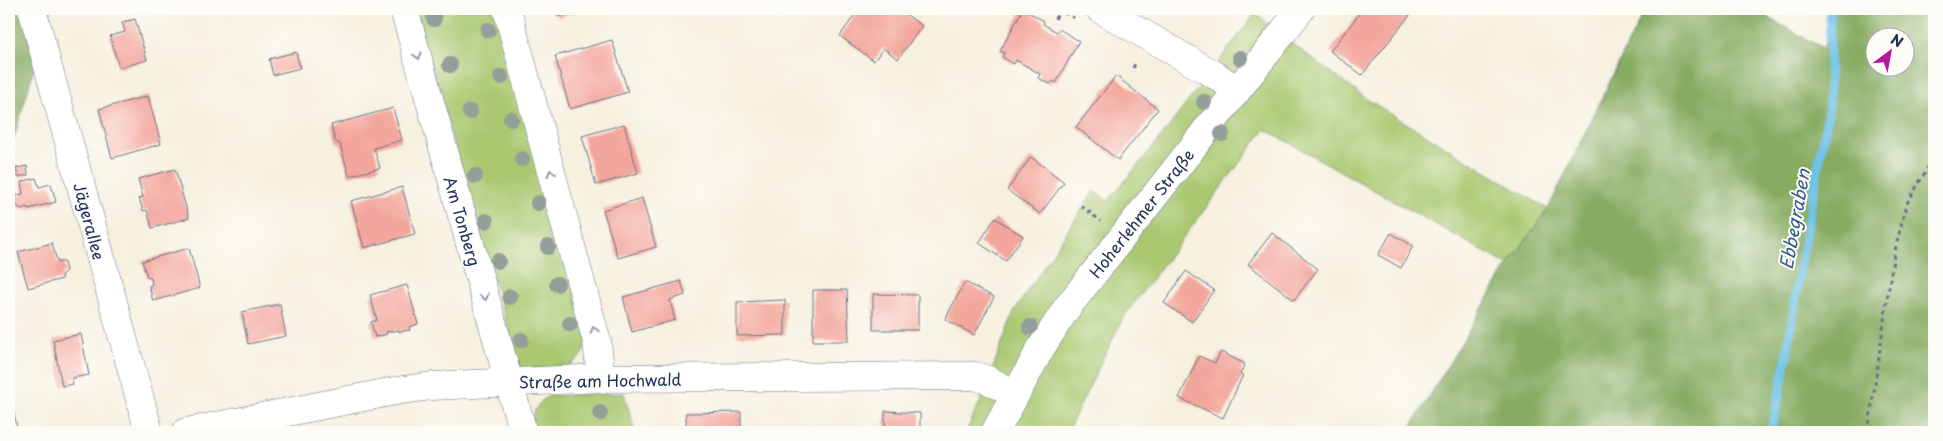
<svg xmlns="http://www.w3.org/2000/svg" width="1943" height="441" font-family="'Playpen Sans',sans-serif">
<rect width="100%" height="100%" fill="#fdfcf7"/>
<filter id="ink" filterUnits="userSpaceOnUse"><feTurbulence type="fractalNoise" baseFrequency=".02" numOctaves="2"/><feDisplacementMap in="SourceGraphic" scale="10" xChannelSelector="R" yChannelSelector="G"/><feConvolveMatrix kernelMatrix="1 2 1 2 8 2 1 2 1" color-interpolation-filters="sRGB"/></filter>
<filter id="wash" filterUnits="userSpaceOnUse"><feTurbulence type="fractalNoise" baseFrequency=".0096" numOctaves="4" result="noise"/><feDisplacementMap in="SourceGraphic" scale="20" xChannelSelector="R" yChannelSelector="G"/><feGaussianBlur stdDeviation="1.12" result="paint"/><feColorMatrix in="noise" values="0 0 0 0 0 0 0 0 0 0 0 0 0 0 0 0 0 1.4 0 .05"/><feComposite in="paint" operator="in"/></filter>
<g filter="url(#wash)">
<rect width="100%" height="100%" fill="#f6f0de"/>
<g fill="#a9c86f" stroke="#627c66">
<polygon points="414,9 500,9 588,343 580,357 569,366 530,370 519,366"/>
<polygon points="1255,14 1303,52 1368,100 1548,209 1508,265 1265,129 1123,318 1067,432 966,432 980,402 1015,310 1094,191 1108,201 1158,141"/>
<path d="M 624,393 L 635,432 L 534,432 C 530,416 535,404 549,396 Z"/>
</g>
<g fill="#86ac62" stroke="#506e60" fill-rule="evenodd">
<polygon points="9,9 51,9 9,156"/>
<path d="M 1645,9 L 1753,9 L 1823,48 L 1837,9 L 1934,9 L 1934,432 L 1408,432 L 1508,265 L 1548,209 ZM 1876,38 L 1906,38 L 1906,68 L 1876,68 Z"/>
</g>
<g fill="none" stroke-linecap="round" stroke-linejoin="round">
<polyline stroke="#6dc2e9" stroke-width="9" points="1771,432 1785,368 1802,257 1829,107 1830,9"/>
</g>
<g id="blocks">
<g fill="#f3a69c">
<polygon points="556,9 585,9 558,17"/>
<polygon points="859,9 899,9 922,26 898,59 883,48 874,61 840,36"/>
<polygon points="1023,9 1044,21 1043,24 1057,32 1059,29 1079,41 1056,83 1053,81 1050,84 1038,78 1040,74 1016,60 1014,64 1002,57 1004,53 1000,51"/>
<polygon points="1363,9 1402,9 1410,15 1362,75 1330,51"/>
<polygon points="135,19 147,60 119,68 110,36 125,32 122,22"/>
<polygon points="612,40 628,92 570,109 555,56"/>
<polygon points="296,52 300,68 273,75 269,59"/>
<polygon points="1116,76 1158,109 1118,160 1076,127"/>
<polygon points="148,96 161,144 112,158 99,109"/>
<polygon points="393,108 402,140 374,148 380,168 349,176 340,144 335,141 331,125"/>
<polygon points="624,124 638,173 596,185 582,136"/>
<polygon points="1031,157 1064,182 1040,214 1007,190"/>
<polygon points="27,166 28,175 18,177 16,168"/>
<polygon points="175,169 189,218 152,228 147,210 143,211 139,198 143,197 138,179"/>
<polygon points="36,178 39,187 51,184 56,202 28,209 27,207 21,209 16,205 15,201 17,195 23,194 21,182"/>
<polygon points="402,187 415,234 364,248 351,201"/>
<polygon points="642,198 656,247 618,258 603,210"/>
<polygon points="995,218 1023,236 1006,261 979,243"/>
<polygon points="1272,233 1318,269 1294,300 1248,264"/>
<polygon points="1391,233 1413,246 1401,268 1378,255"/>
<polygon points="52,243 57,262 64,262 66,271 61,275 62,279 28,288 18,252"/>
<polygon points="189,248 200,288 153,301 149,286 152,284 151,278 147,277 142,261"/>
<polygon points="1186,271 1214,290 1192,322 1164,303"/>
<polygon points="681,281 685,295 670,300 675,320 632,332 623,297"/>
<polygon points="965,282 994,297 974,335 945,319"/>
<polygon points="407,285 418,324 409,327 410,330 399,332 399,330 386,332 387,334 375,337 371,322 377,320 370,295"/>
<polygon points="813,290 847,290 849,341 813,341"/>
<polygon points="873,294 918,295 918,330 873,330"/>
<polygon points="785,300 785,335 737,336 737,302"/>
<polygon points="280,304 286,336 248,344 242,312"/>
<polygon points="81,334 89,375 72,378 73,384 62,386 53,340"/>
<polygon points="1221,352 1245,364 1240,374 1243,375 1223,418 1179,398 1199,356 1215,363"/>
<polygon points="9,390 17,427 9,429"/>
<polygon points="885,411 920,413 920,432 885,432"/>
<polygon points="741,412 741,432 686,432 686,413"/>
</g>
</g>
</g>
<g filter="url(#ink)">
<use href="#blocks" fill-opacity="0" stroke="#68738b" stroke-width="1"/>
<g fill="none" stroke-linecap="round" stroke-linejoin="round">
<defs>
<g id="minor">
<polyline points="32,9 149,432"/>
<polyline points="404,9 523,432"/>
<polyline points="507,9 597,342 601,378"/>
<polyline points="1100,9 1215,75 1237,90"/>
<polyline points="186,432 395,391 432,386 601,378 975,376 988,380 1015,394"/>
</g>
<polyline id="tertiary" points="995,432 1041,348 1066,309 1301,9"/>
</defs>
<use href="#minor" stroke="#68738b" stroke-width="29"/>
<use href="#tertiary" stroke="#68738b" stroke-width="29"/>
<g stroke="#68738b" stroke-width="3" stroke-dasharray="4 4" stroke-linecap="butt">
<polyline points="1057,9 1074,18"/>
<polyline points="1055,19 1060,9"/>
<polyline points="1133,68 1136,62"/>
<polyline points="1081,206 1101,221"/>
<polyline points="1868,432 1893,259 1906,205 1934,157"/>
</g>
<use href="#minor" stroke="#fff" stroke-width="28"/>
<use href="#tertiary" stroke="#fff" stroke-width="28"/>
</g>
<g fill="#959f9a">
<circle cx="434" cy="19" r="8"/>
<circle cx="488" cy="30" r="8"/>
<circle cx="1240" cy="58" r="8"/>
<circle cx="450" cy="65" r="8"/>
<circle cx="501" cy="77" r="8"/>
<circle cx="1204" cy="102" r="8"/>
<circle cx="470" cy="112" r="8"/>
<circle cx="511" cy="119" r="8"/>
<circle cx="1222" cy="134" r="8"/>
<circle cx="522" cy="159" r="8"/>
<circle cx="475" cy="176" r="8"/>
<circle cx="538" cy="203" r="8"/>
<circle cx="486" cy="221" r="8"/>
<circle cx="548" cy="247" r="8"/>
<circle cx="498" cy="261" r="8"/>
<circle cx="557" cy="284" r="8"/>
<circle cx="510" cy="297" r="8"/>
<circle cx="570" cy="324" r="8"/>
<circle cx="1030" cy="327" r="8"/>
<circle cx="521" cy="340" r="8"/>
<circle cx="600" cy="413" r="8"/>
</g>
<defs><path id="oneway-chevron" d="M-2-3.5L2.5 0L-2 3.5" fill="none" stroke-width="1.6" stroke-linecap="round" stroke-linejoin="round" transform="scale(1.25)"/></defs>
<g stroke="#8d97ae">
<use href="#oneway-chevron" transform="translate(418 56) rotate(74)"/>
<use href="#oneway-chevron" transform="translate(551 173) rotate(-105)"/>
<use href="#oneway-chevron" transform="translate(485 297) rotate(73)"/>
<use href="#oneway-chevron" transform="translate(594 330) rotate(-105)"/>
</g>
</g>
<g text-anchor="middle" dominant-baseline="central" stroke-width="4" stroke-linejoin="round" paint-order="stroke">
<g font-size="16" fill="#1b2f5e" stroke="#fdfcf7">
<text transform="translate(1141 213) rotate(-52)">Hoherlehmer Straße</text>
<text transform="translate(90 221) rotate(75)">Jägerallee</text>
<text transform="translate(463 221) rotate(74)">Am Tonberg</text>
<text transform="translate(600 380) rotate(-1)">Straße am Hochwald</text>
</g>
<g font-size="18" font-style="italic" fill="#345b88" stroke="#fdfcf7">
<text transform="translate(1794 219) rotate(-80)">Ebbegraben</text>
</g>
</g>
<rect width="1943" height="441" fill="none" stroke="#fdfcf7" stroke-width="30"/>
<g transform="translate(1890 52) rotate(32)"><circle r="24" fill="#fdfcf7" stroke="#a3aaba"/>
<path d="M0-4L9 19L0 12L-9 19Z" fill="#b5179e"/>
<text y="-8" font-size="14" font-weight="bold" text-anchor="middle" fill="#1b2f5e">N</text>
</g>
</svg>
